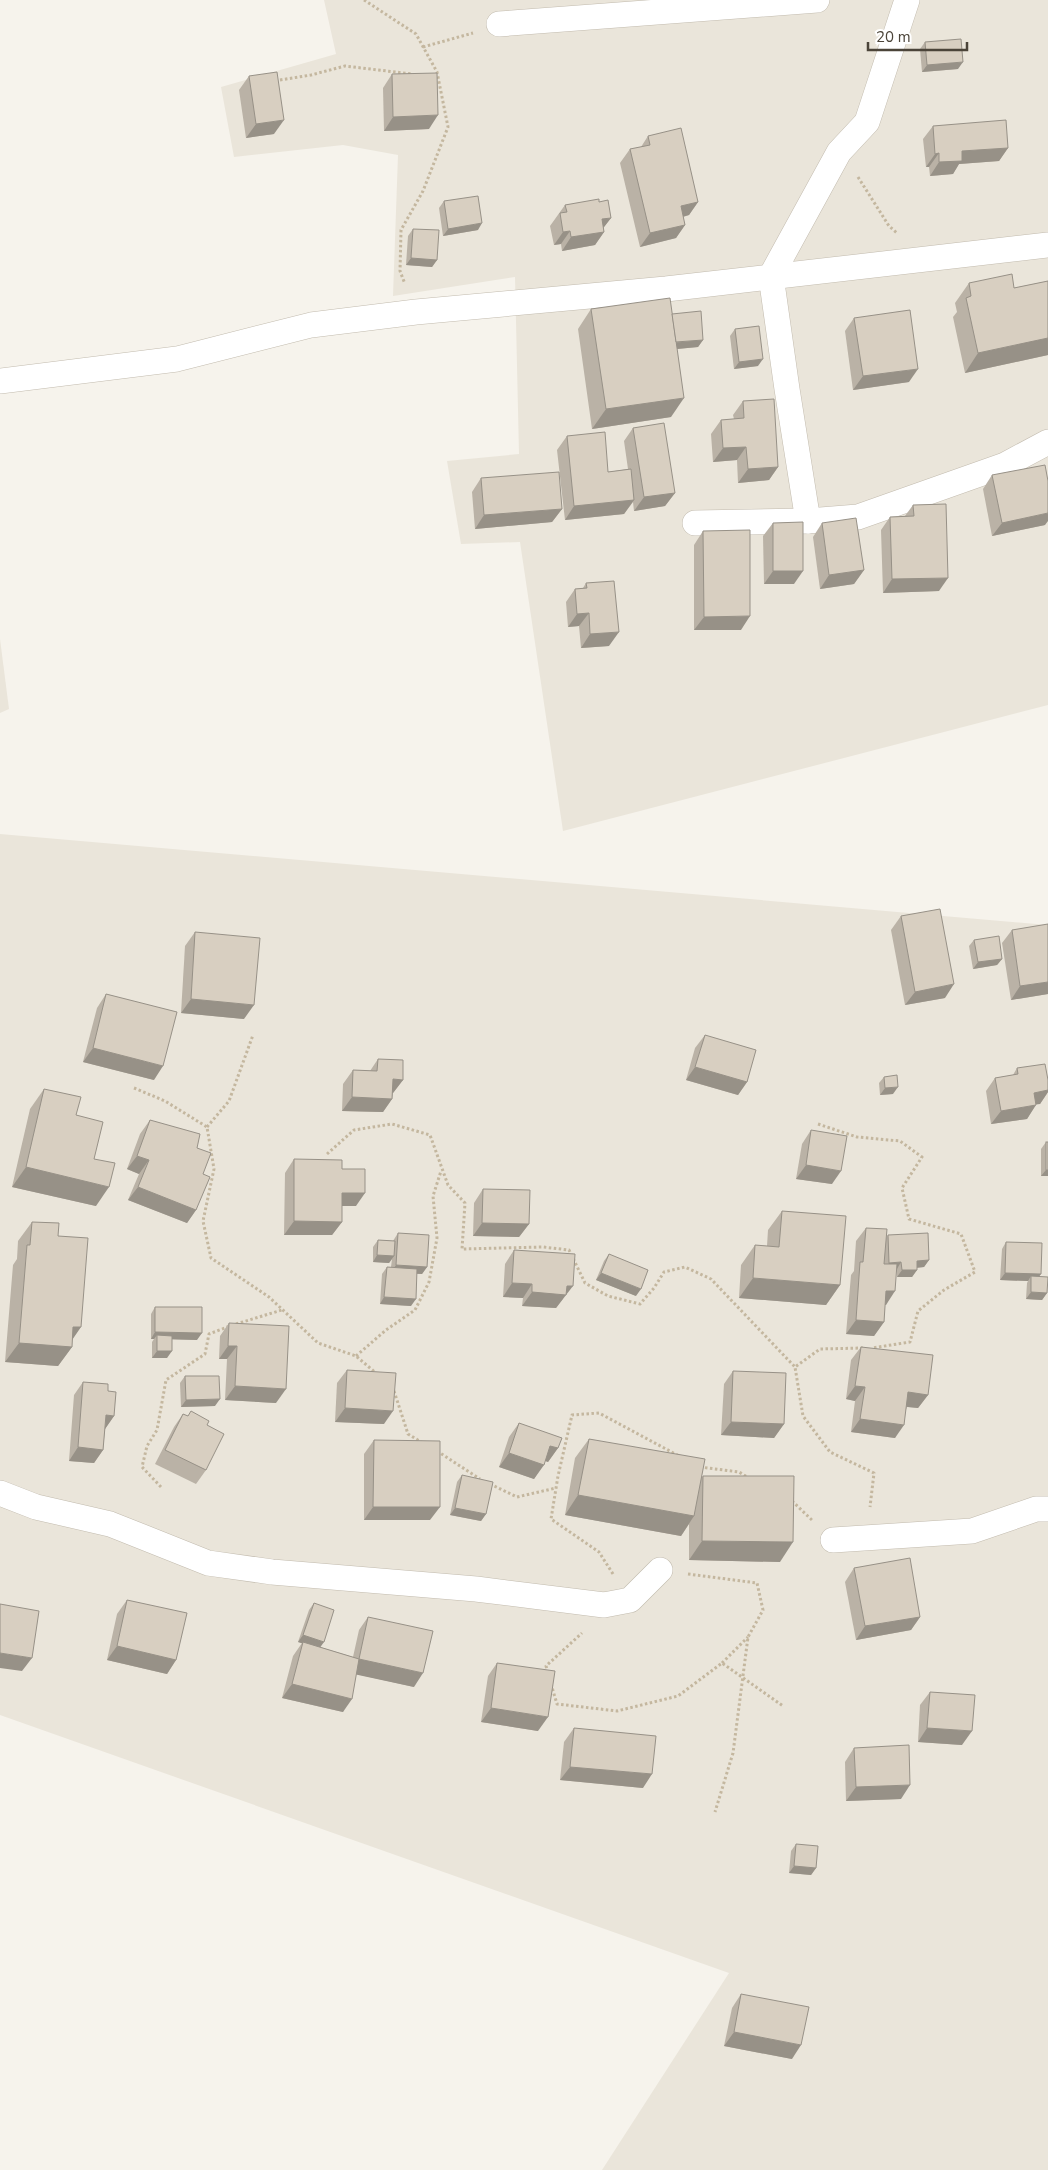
<svg xmlns="http://www.w3.org/2000/svg" width="1048" height="2170" font-family="'Nunito Sans',sans-serif">
<rect width="100%" height="100%" fill="#f6f3ec"/>
<g fill="#eae5da">
<polygon points="324,0 1048,0 1048,705 563,831 520,542 461,544 447,461 519,454 515,277 393,296 398,155 343,145 234,157 221,87 336,54"/>
<polygon points="0,639 9,709 0,713"/>
<polygon points="0,834 1048,925 1048,2170 602,2170 729,1973 0,1715"/>
</g>
<g fill="none" stroke-linecap="round" stroke-linejoin="round">
<defs>
<g id="minor">
<polyline points="499,24 817,0"/>
<polyline points="0,381 177,359 311,325 416,312 666,289 1048,245"/>
<polyline points="808,521 787,389 771,276 839,152 867,122 907,0"/>
<polyline points="695,523 808,521 858,517 1005,465 1048,442"/>
<polyline points="0,1493 36,1507 110,1524 208,1563 272,1572 476,1589 604,1605 630,1600 660,1570"/>
<polyline points="833,1540 972,1531 1036,1509 1048,1509"/>
</g>
</defs>
<use href="#minor" stroke="#c2bbae" stroke-width="26"/>
<g stroke="#c4b79f" stroke-width="3" stroke-dasharray="2.5 2.5" stroke-linecap="butt">
<polyline points="364,0 416,34 437,72 448,127 423,191 401,230 400,271 405,284"/>
<polyline points="423,47 473,33"/>
<polyline points="280,80 311,75 345,66 412,74"/>
<polyline points="858,177 889,226 897,233"/>
<polyline points="134,1088 165,1101 207,1127 214,1169 203,1221 211,1258 269,1297 318,1343 356,1356 377,1374"/>
<polyline points="818,1124 857,1137 900,1141 922,1157 902,1188 909,1219 961,1234 975,1272 944,1290 918,1311 910,1342 872,1348"/>
<polyline points="207,1127 229,1101 253,1035"/>
<polyline points="327,1154 354,1130 392,1124 430,1135 448,1185 465,1203 462,1249 543,1247 569,1250 585,1283 608,1296 640,1304 654,1288 664,1272 685,1267 711,1279 795,1367"/>
<polyline points="236,1324 282,1310"/>
<polyline points="863,1348 820,1349 795,1367 803,1416 830,1452 874,1473 870,1507"/>
<polyline points="356,1356 386,1330 415,1310 429,1282 437,1238 433,1196 441,1171"/>
<polyline points="394,1391 408,1434 421,1442"/>
<polyline points="437,1451 480,1479"/>
<polyline points="700,1467 739,1472 749,1478"/>
<polyline points="490,1484 517,1497 556,1488"/>
<polyline points="161,1487 142,1467 147,1446 157,1430 166,1380 205,1354 209,1334 230,1326"/>
<polyline points="792,1501 813,1521"/>
<polyline points="613,1574 599,1552 551,1519 558,1476 572,1415 599,1413 679,1456"/>
<polyline points="688,1574 757,1583 763,1610 748,1637 733,1753 715,1812"/>
<polyline points="722,1663 748,1637"/>
<polyline points="548,1673 546,1666 582,1633"/>
<polyline points="551,1684 557,1704 617,1711 678,1696 722,1663 783,1706"/>
</g>
<use href="#minor" stroke="#fff" stroke-width="25"/>
</g>
<g fill="#bab2a6">
<polygon points="925,42 958,69 922,72 920,49"/>
<polygon points="392,74 429,129 384,131 383,88"/>
<polygon points="249,76 274,134 246,138 239,90"/>
<polygon points="933,126 1008,148 999,161 959,164 953,174 930,176 929,167 926,167 923,139"/>
<polygon points="648,136 698,202 689,215 683,217 685,225 676,238 640,247 620,163 630,149 641,147"/>
<polygon points="444,201 478,230 443,236 439,208"/>
<polygon points="599,202 611,218 603,228 604,232 595,245 562,251 561,244 554,245 550,226 565,205"/>
<polygon points="413,229 437,260 432,267 406,265 408,236"/>
<polygon points="1048,281 1048,355 965,373 953,317 957,312 955,303 969,283 1014,288"/>
<polygon points="591,309 672,314 703,340 698,347 677,349 671,417 592,429 578,329"/>
<polygon points="854,318 909,382 853,390 845,331"/>
<polygon points="735,329 758,366 734,369 730,336"/>
<polygon points="743,401 778,467 769,480 738,483 737,460 713,462 711,434 721,420 734,419 733,415"/>
<polygon points="633,428 675,493 665,506 634,511 633,502 624,514 565,520 557,450 567,436 608,472 628,469 624,441"/>
<polygon points="992,475 1045,525 992,536 983,489"/>
<polygon points="481,478 562,509 552,522 475,529 472,492"/>
<polygon points="913,505 939,591 883,593 881,530 890,517 905,516"/>
<polygon points="773,523 794,584 764,584 763,536"/>
<polygon points="822,523 864,570 854,584 820,589 813,537"/>
<polygon points="703,531 741,630 694,630 694,545"/>
<polygon points="586,583 609,646 581,648 579,626 568,627 566,602 575,589 583,588"/>
<polygon points="901,916 945,998 905,1005 891,930"/>
<polygon points="1012,930 1048,994 1011,1000 1002,943"/>
<polygon points="195,932 244,1019 181,1013 185,946"/>
<polygon points="974,940 1002,959 997,965 973,969 969,946"/>
<polygon points="106,994 154,1080 83,1062 97,1008"/>
<polygon points="705,1035 747,1082 738,1095 686,1080 695,1048"/>
<polygon points="378,1059 403,1080 393,1093 392,1099 383,1112 342,1111 343,1084 353,1070 370,1071"/>
<polygon points="1017,1068 1048,1080 1048,1092 1040,1104 1036,1104 1027,1119 991,1124 986,1091 995,1078 1013,1075"/>
<polygon points="884,1077 893,1094 880,1095 879,1083"/>
<polygon points="44,1089 76,1115 94,1159 96,1206 12,1187 30,1109"/>
<polygon points="150,1120 197,1148 203,1174 196,1210 187,1223 128,1200 139,1174 127,1169 140,1134"/>
<polygon points="811,1130 832,1184 796,1179 802,1144"/>
<polygon points="1046,1142 1048,1176 1041,1176 1041,1149"/>
<polygon points="294,1159 342,1169 356,1206 342,1206 342,1222 332,1235 284,1235 285,1173"/>
<polygon points="483,1189 529,1224 519,1237 473,1236 474,1203"/>
<polygon points="782,1211 840,1285 826,1305 739,1298 741,1265 755,1245 767,1246 768,1230"/>
<polygon points="32,1222 58,1236 72,1347 58,1366 5,1362 13,1265 17,1259 18,1241"/>
<polygon points="866,1228 886,1238 888,1235 929,1260 924,1267 917,1268 917,1270 912,1277 897,1277 897,1269 886,1305 885,1305 884,1322 874,1336 846,1334 851,1275 854,1271 856,1241"/>
<polygon points="398,1233 427,1267 422,1274 417,1274 411,1306 380,1304 382,1274 387,1267 391,1267 392,1259 389,1263 373,1262 373,1247 378,1240 393,1241"/>
<polygon points="1006,1242 1039,1276 1047,1293 1042,1300 1026,1299 1027,1283 1028,1281 1000,1280 1002,1249"/>
<polygon points="514,1250 563,1300 562,1300 556,1308 522,1306 523,1298 503,1297 505,1264"/>
<polygon points="609,1254 636,1296 596,1280 604,1261"/>
<polygon points="155,1307 197,1340 172,1339 167,1358 152,1358 152,1342 154,1339 151,1339 151,1314"/>
<polygon points="229,1323 276,1403 225,1400 227,1359 219,1359 220,1336"/>
<polygon points="861,1347 928,1395 918,1408 907,1407 895,1438 851,1432 855,1401 846,1399 851,1360"/>
<polygon points="347,1370 384,1424 335,1422 337,1383"/>
<polygon points="733,1371 784,1424 774,1438 721,1435 724,1384"/>
<polygon points="185,1376 215,1406 181,1407 180,1383"/>
<polygon points="83,1382 108,1391 114,1416 105,1429 103,1450 94,1463 69,1461 74,1395"/>
<polygon points="183,1414 207,1425 206,1470 196,1484 155,1464 174,1427"/>
<polygon points="519,1423 558,1448 548,1462 545,1461 534,1479 499,1467 509,1437"/>
<polygon points="589,1439 701,1478 703,1476 780,1562 689,1560 689,1524 681,1536 565,1515 575,1458"/>
<polygon points="374,1440 430,1520 364,1520 364,1454"/>
<polygon points="462,1475 486,1514 481,1521 450,1515 457,1482"/>
<polygon points="854,1568 920,1617 911,1630 856,1640 845,1582"/>
<polygon points="127,1600 176,1660 167,1674 107,1660 117,1614"/>
<polygon points="314,1603 320,1647 353,1657 359,1630 368,1617 414,1687 356,1674 343,1712 282,1698 293,1656 302,1643 298,1642 309,1610"/>
<polygon points="497,1663 538,1731 481,1722 488,1676"/>
<polygon points="930,1692 962,1745 918,1742 920,1705"/>
<polygon points="574,1728 643,1788 560,1780 564,1742"/>
<polygon points="854,1748 901,1799 846,1801 845,1762"/>
<polygon points="796,1844 816,1868 811,1875 789,1873 791,1851"/>
<polygon points="741,1994 792,2059 724,2046 732,2008"/>
</g>
<g fill="#979187">
<polygon points="963,62 958,69 922,72 927,65"/>
<polygon points="438,115 429,129 384,131 393,117"/>
<polygon points="284,120 274,134 246,138 256,124"/>
<polygon points="1008,148 999,161 959,164 953,174 930,176 939,162 962,151"/>
<polygon points="939,153 929,167 926,167 935,154"/>
<polygon points="698,202 689,215 671,220 681,206"/>
<polygon points="611,218 601,231 602,219"/>
<polygon points="482,223 478,230 443,236 448,229"/>
<polygon points="685,225 676,238 640,247 650,233"/>
<polygon points="570,231 561,244 554,245 563,232"/>
<polygon points="604,232 595,245 562,251 571,237"/>
<polygon points="411,258 437,260 432,267 406,265"/>
<polygon points="1048,338 1048,355 965,373 978,353"/>
<polygon points="703,340 698,347 666,350 671,343"/>
<polygon points="763,359 758,366 734,369 739,362"/>
<polygon points="918,369 909,382 853,390 863,376"/>
<polygon points="684,398 671,417 592,429 606,409"/>
<polygon points="746,447 737,460 713,462 723,448"/>
<polygon points="778,467 769,480 738,483 748,469"/>
<polygon points="675,493 665,506 634,511 644,497"/>
<polygon points="634,500 624,514 565,520 574,506"/>
<polygon points="562,509 552,522 475,529 484,515"/>
<polygon points="1048,513 1048,521 1045,525 992,536 1002,523"/>
<polygon points="864,570 854,584 820,589 829,575"/>
<polygon points="773,571 803,571 794,584 764,584"/>
<polygon points="948,578 939,591 883,593 892,579"/>
<polygon points="589,613 579,626 568,627 577,614"/>
<polygon points="750,616 741,630 694,630 704,617"/>
<polygon points="619,632 609,646 581,648 590,634"/>
<polygon points="1002,959 997,965 973,969 978,962"/>
<polygon points="1048,982 1048,994 1011,1000 1020,986"/>
<polygon points="954,984 945,998 905,1005 915,992"/>
<polygon points="191,999 254,1005 244,1019 181,1013"/>
<polygon points="93,1048 163,1066 154,1080 83,1062"/>
<polygon points="695,1067 747,1082 738,1095 686,1080"/>
<polygon points="393,1079 403,1080 393,1093 384,1093"/>
<polygon points="898,1087 893,1094 880,1095 885,1088"/>
<polygon points="1048,1090 1048,1092 1040,1104 1024,1106 1034,1093"/>
<polygon points="352,1097 392,1099 383,1112 342,1111"/>
<polygon points="1036,1105 1027,1119 991,1124 1001,1111"/>
<polygon points="137,1156 149,1160 139,1174 127,1169"/>
<polygon points="806,1165 841,1171 832,1184 796,1179"/>
<polygon points="26,1167 109,1187 96,1206 12,1187"/>
<polygon points="1046,1170 1048,1170 1048,1176 1041,1176"/>
<polygon points="138,1187 196,1210 187,1223 128,1200"/>
<polygon points="342,1193 365,1193 356,1206 333,1206"/>
<polygon points="294,1221 342,1222 332,1235 284,1235"/>
<polygon points="482,1223 529,1224 519,1237 473,1236"/>
<polygon points="377,1255 394,1256 389,1263 373,1262"/>
<polygon points="929,1260 924,1267 912,1268 917,1261"/>
<polygon points="901,1262 897,1269 885,1269 889,1263"/>
<polygon points="396,1265 427,1267 422,1274 391,1272"/>
<polygon points="902,1270 917,1270 912,1277 897,1277"/>
<polygon points="601,1273 641,1289 636,1296 596,1280"/>
<polygon points="1005,1273 1041,1274 1036,1281 1031,1276 1028,1281 1000,1280"/>
<polygon points="753,1278 840,1285 826,1305 739,1298"/>
<polygon points="512,1283 532,1284 523,1298 503,1297"/>
<polygon points="567,1286 573,1286 556,1308 522,1306 532,1292"/>
<polygon points="886,1291 895,1291 886,1305 876,1304"/>
<polygon points="1031,1292 1047,1293 1042,1300 1026,1299"/>
<polygon points="384,1297 416,1299 411,1306 380,1304"/>
<polygon points="856,1320 884,1322 874,1336 846,1334"/>
<polygon points="73,1327 81,1327 68,1346 72,1347 58,1366 5,1362 19,1343"/>
<polygon points="155,1332 202,1333 197,1340 157,1339 157,1335 154,1339 151,1339"/>
<polygon points="228,1346 237,1346 227,1359 219,1359"/>
<polygon points="157,1351 172,1351 167,1358 152,1358"/>
<polygon points="235,1386 286,1389 276,1403 225,1400"/>
<polygon points="855,1386 865,1387 855,1401 846,1399"/>
<polygon points="908,1392 928,1395 918,1408 899,1406"/>
<polygon points="220,1399 215,1406 181,1407 186,1400"/>
<polygon points="345,1408 393,1411 384,1424 335,1422"/>
<polygon points="106,1415 114,1416 105,1429"/>
<polygon points="860,1419 904,1425 895,1438 851,1432"/>
<polygon points="731,1422 784,1424 774,1438 721,1435"/>
<polygon points="550,1446 558,1448 548,1462 541,1459"/>
<polygon points="78,1447 103,1450 94,1463 69,1461"/>
<polygon points="509,1453 544,1465 534,1479 499,1467"/>
<polygon points="578,1495 694,1516 681,1536 565,1515"/>
<polygon points="373,1507 440,1507 430,1520 364,1520"/>
<polygon points="455,1508 486,1514 481,1521 450,1515"/>
<polygon points="702,1541 793,1542 780,1562 689,1560"/>
<polygon points="920,1617 911,1630 856,1640 865,1626"/>
<polygon points="303,1635 324,1642 319,1649 298,1642"/>
<polygon points="117,1646 176,1660 167,1674 107,1660"/>
<polygon points="0,1653 32,1658 22,1671 0,1668"/>
<polygon points="359,1659 423,1673 414,1687 349,1673"/>
<polygon points="292,1684 352,1699 343,1712 282,1698"/>
<polygon points="491,1708 548,1717 538,1731 481,1722"/>
<polygon points="927,1728 972,1731 962,1745 918,1742"/>
<polygon points="570,1767 652,1774 643,1788 560,1780"/>
<polygon points="910,1785 901,1799 846,1801 856,1787"/>
<polygon points="794,1866 816,1868 811,1875 789,1873"/>
<polygon points="734,2032 801,2045 792,2059 724,2046"/>
</g>
<g fill="#d8cfc1" stroke="#979187">
<polygon points="961,39 963,62 927,65 925,42"/>
<polygon points="277,72 284,120 256,124 249,76"/>
<polygon points="437,73 438,115 393,117 392,74"/>
<polygon points="1006,120 1008,148 962,151 962,161 939,162 939,153 935,154 933,126"/>
<polygon points="681,128 698,202 681,206 685,225 650,233 630,149 650,145 648,136"/>
<polygon points="478,196 482,223 448,229 444,201"/>
<polygon points="599,199 599,202 608,200 611,218 602,219 604,232 571,237 570,231 563,232 560,213 567,212 565,205"/>
<polygon points="413,229 439,230 437,260 411,258"/>
<polygon points="1012,274 1014,288 1048,281 1048,338 978,353 966,298 971,296 969,283"/>
<polygon points="670,298 684,398 606,409 591,309"/>
<polygon points="910,310 918,369 863,376 854,318"/>
<polygon points="701,311 703,340 676,342 672,314"/>
<polygon points="759,326 763,359 739,362 735,329"/>
<polygon points="774,399 778,467 748,469 746,447 723,448 721,420 744,418 743,401"/>
<polygon points="664,423 675,493 644,497 633,428"/>
<polygon points="605,432 608,472 631,469 634,500 574,506 567,436"/>
<polygon points="1045,465 1048,481 1048,513 1002,523 992,475"/>
<polygon points="559,472 562,509 484,515 481,478"/>
<polygon points="946,504 948,578 892,579 890,517 914,516 913,505"/>
<polygon points="856,518 864,570 829,575 822,523"/>
<polygon points="803,522 803,571 773,571 773,523"/>
<polygon points="750,530 750,616 704,617 703,531"/>
<polygon points="614,581 619,632 590,634 589,613 577,614 575,589 587,588 586,583"/>
<polygon points="940,909 954,984 915,992 901,916"/>
<polygon points="1048,924 1048,982 1020,986 1012,930"/>
<polygon points="195,932 260,938 254,1005 191,999"/>
<polygon points="999,936 1002,959 978,962 974,940"/>
<polygon points="106,994 177,1012 163,1066 93,1048"/>
<polygon points="705,1035 756,1050 747,1082 695,1067"/>
<polygon points="378,1059 403,1060 403,1080 393,1079 392,1099 352,1097 353,1070 377,1071"/>
<polygon points="1045,1064 1048,1080 1048,1090 1034,1093 1036,1105 1001,1111 995,1078 1018,1074 1017,1068"/>
<polygon points="897,1075 898,1087 885,1088 884,1077"/>
<polygon points="44,1089 81,1097 76,1115 103,1122 94,1159 115,1163 109,1187 26,1167"/>
<polygon points="150,1120 200,1134 197,1148 211,1153 203,1174 210,1177 196,1210 138,1187 149,1160 137,1156"/>
<polygon points="811,1130 847,1136 841,1171 806,1165"/>
<rect x="1046" y="1142" width="2" height="28"/>
<polygon points="294,1159 342,1160 342,1169 365,1169 365,1193 342,1193 342,1222 294,1221"/>
<polygon points="483,1189 530,1190 529,1224 482,1223"/>
<polygon points="782,1211 846,1216 840,1285 753,1278 755,1245 779,1247"/>
<polygon points="32,1222 59,1223 58,1236 88,1238 81,1327 73,1327 72,1347 19,1343 27,1245 30,1245"/>
<polygon points="866,1228 887,1229 884,1264 897,1264 895,1291 886,1291 884,1322 856,1320 860,1262 863,1262"/>
<polygon points="398,1233 429,1235 427,1267 396,1265"/>
<polygon points="928,1233 929,1260 917,1261 917,1270 902,1270 901,1262 889,1263 888,1235"/>
<polygon points="378,1240 395,1241 394,1256 377,1255"/>
<polygon points="1006,1242 1042,1243 1041,1274 1005,1273"/>
<polygon points="514,1250 575,1254 573,1286 567,1286 566,1295 532,1292 532,1284 512,1283"/>
<polygon points="609,1254 648,1270 641,1289 601,1273"/>
<polygon points="387,1267 417,1269 416,1299 384,1297"/>
<polygon points="1031,1276 1048,1277 1047,1293 1031,1292"/>
<polygon points="155,1307 202,1307 202,1333 155,1332"/>
<polygon points="229,1323 289,1326 286,1389 235,1386 237,1346 228,1346"/>
<polygon points="157,1335 172,1336 172,1351 157,1351"/>
<polygon points="861,1347 933,1355 928,1395 908,1392 904,1425 860,1419 865,1387 855,1386"/>
<polygon points="347,1370 396,1373 393,1411 345,1408"/>
<polygon points="733,1371 786,1373 784,1424 731,1422"/>
<polygon points="185,1376 219,1376 220,1399 186,1400"/>
<polygon points="83,1382 108,1384 108,1391 116,1392 114,1416 106,1415 103,1450 78,1447"/>
<polygon points="191,1411 209,1421 207,1425 224,1434 206,1470 165,1450 183,1414 188,1416"/>
<polygon points="519,1423 562,1438 558,1448 550,1446 544,1465 509,1453"/>
<polygon points="589,1439 705,1459 694,1516 578,1495"/>
<polygon points="374,1440 440,1441 440,1507 373,1507"/>
<polygon points="462,1475 493,1482 486,1514 455,1508"/>
<polygon points="703,1476 794,1476 793,1542 702,1541"/>
<polygon points="910,1558 920,1617 865,1626 854,1568"/>
<polygon points="127,1600 187,1613 176,1660 117,1646"/>
<polygon points="314,1603 334,1610 324,1642 303,1635"/>
<polygon points="0,1604 39,1611 32,1658 0,1653"/>
<polygon points="368,1617 433,1631 423,1673 359,1659"/>
<polygon points="303,1642 359,1659 352,1699 292,1684"/>
<polygon points="497,1663 555,1671 548,1717 491,1708"/>
<polygon points="930,1692 975,1695 972,1731 927,1728"/>
<polygon points="574,1728 656,1736 652,1774 570,1767"/>
<polygon points="909,1745 910,1785 856,1787 854,1748"/>
<polygon points="796,1844 818,1846 816,1868 794,1866"/>
<polygon points="741,1994 809,2007 801,2045 734,2032"/>
</g>
<path d="M868 42v8h99v-8" fill="none" stroke="#4b4439" stroke-width="2.5"/>
<text x="876" y="42" font-size="15" fill="#4b4439" stroke="#ffffff" stroke-width="4" paint-order="stroke">20 m</text>
</svg>
